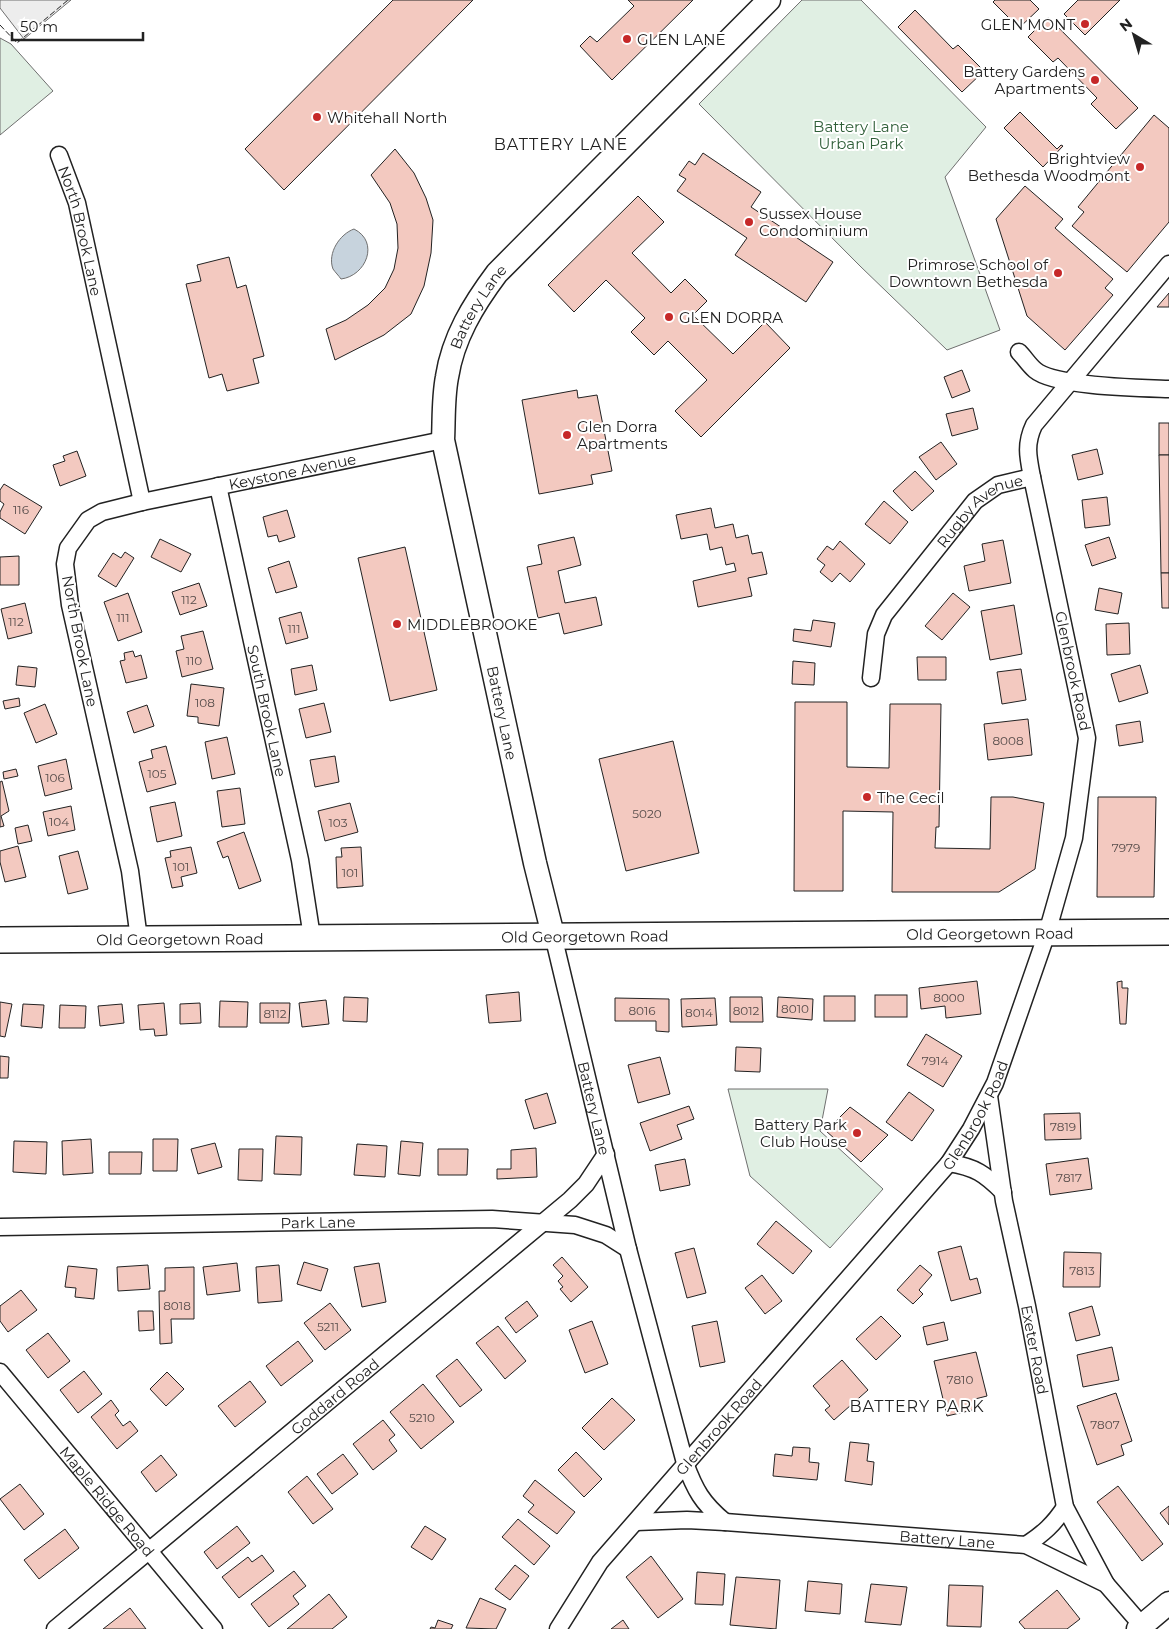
<svg xmlns="http://www.w3.org/2000/svg" width="1169" height="1629" font-family="Montserrat,sans-serif">
<rect width="100%" height="100%" fill="#fff"/>
<g fill="#e0efe3" stroke="#6f6f6f">
<polygon points="802,0 861,0 986,127 945,177 1000,330 947,350 860,266 699,104"/>
<polygon points="0,38 11,44 53,91 0,135"/>
<polygon points="728,1089 828,1089 820,1131 883,1189 830,1248 750,1176"/>
</g>
<polygon fill="#ededed" stroke="#6f6f6f" points="0,0 71,0 24,39 0,8"/>
<path fill="#c7d3dd" stroke="#6f6f6f" d="M 354,229 C 380,242 366,276 341,279 C 339,276 335,272 333,269 C 327,253 340,234 354,229 Z"/>
<g fill="#f3c9c0" stroke="#222">
<polygon points="393,0 473,0 284,190 245,149"/>
<polygon points="628,0 693,0 612,80 580,46 590,36 597,42 634,6"/>
<polygon points="995,0 1030,0 1039,9 1019,28 993,2"/>
<polygon points="1078,0 1120,0 1085,35 1064,14"/>
<polygon points="915,10 953,49 958,45 984,71 962,92 898,27"/>
<polygon points="1048,17 1138,108 1116,129 1091,104 1097,98 1058,58 1053,62 1028,37"/>
<polygon points="1020,112 1057,149 1061,145 1063,146 1043,167 1004,128"/>
<polygon points="1154,115 1169,128 1169,222 1127,272 1072,226 1084,212 1078,207"/>
<polygon points="395,149 414,173 426,198 433,220 431,253 424,286 411,314 384,335 335,360 326,329 346,320 368,305 385,288 394,269 398,248 397,224 390,203 371,175"/>
<polygon points="703,153 761,192 751,207 833,262 806,302 735,255 747,238 677,191 686,179 679,175 689,161 695,165"/>
<polygon points="1025,186 1063,219 1055,228 1113,279 1105,288 1113,295 1065,350 1027,316 996,219"/>
<polygon points="638,196 664,222 632,253 671,293 685,279 707,301 693,315 733,354 765,322 790,348 701,437 675,411 707,380 668,341 654,355 631,332 645,318 606,280 574,312 548,285"/>
<polygon points="229,257 237,288 246,285 264,356 253,359 259,383 227,391 222,374 209,378 186,284 201,281 197,265"/>
<polygon points="1169,293 1169,307 1157,307"/>
<polygon points="962,370 970,391 952,398 944,377"/>
<polygon points="577,390 578,398 597,395 612,471 591,475 593,484 539,494 522,400"/>
<polygon points="973,408 978,429 952,436 946,414"/>
<rect x="1159" y="423" width="10" height="32"/>
<polygon points="941,442 957,464 936,480 919,457"/>
<polygon points="1097,449 1103,474 1078,480 1072,455"/>
<polygon points="77,451 86,476 60,486 53,465 65,461 63,456"/>
<polygon points="1159,455 1169,455 1169,573 1161,573"/>
<polygon points="915,471 934,491 912,511 893,491"/>
<polygon points="4,484 42,507 25,534 0,518 0,512 4,504 0,501 0,490"/>
<polygon points="1107,497 1110,525 1085,528 1082,500"/>
<polygon points="884,501 908,522 890,544 865,524"/>
<polygon points="711,508 715,528 733,524 736,538 748,535 752,554 762,552 767,574 748,578 752,596 698,607 693,581 736,571 734,563 726,565 722,547 710,550 707,534 681,539 676,515"/>
<polygon points="287,510 295,537 279,542 277,535 268,537 263,517"/>
<polygon points="574,537 581,565 558,571 565,603 596,597 602,625 564,634 559,613 538,618 527,567 542,564 538,545"/>
<polygon points="1109,537 1116,558 1092,566 1085,545"/>
<polygon points="160,539 191,554 181,572 151,557"/>
<polygon points="1003,540 1011,583 969,591 964,566 985,561 982,544"/>
<polygon points="840,541 865,564 850,582 840,573 832,582 820,572 825,565 817,559 827,546 833,550"/>
<polygon points="405,547 437,690 390,701 358,558"/>
<polygon points="125,552 134,558 116,587 98,576 113,553 121,558"/>
<polygon points="19,556 19,585 0,585 0,557"/>
<polygon points="289,561 297,587 276,593 268,568"/>
<polygon points="1161,573 1169,573 1169,608 1162,608"/>
<polygon points="199,583 207,606 180,615 172,592"/>
<polygon points="1099,588 1122,593 1118,614 1095,610"/>
<polygon points="128,593 142,632 118,641 104,602"/>
<polygon points="953,593 970,607 942,640 925,626"/>
<polygon points="25,603 32,633 8,639 1,609"/>
<polygon points="1014,605 1022,654 990,660 981,611"/>
<polygon points="301,612 308,638 286,644 279,618"/>
<polygon points="813,620 835,623 831,647 793,641 794,629 811,631"/>
<polygon points="1129,623 1130,654 1107,655 1106,624"/>
<polygon points="203,631 213,669 182,677 176,651 184,649 181,636"/>
<polygon points="133,651 135,657 141,655 147,678 126,683 120,661 125,660 124,653"/>
<polygon points="917,657 946,657 946,680 918,680"/>
<polygon points="793,661 815,663 814,685 792,684"/>
<polygon points="312,665 317,690 295,695 291,669"/>
<polygon points="1140,665 1148,693 1119,702 1111,674"/>
<polygon points="18,666 37,668 35,687 16,685"/>
<polygon points="1021,669 1026,700 1002,704 997,672"/>
<polygon points="191,684 224,688 219,726 198,723 198,717 187,716"/>
<polygon points="19,698 20,706 5,709 3,701"/>
<polygon points="795,702 847,702 847,767 889,768 890,704 941,704 939,827 936,827 935,848 990,849 991,797 1013,797 1044,803 1035,869 999,892 892,892 893,812 843,811 843,891 794,891"/>
<polygon points="324,703 331,732 306,738 299,709"/>
<polygon points="45,704 57,734 36,743 24,713"/>
<polygon points="147,705 154,726 134,733 127,712"/>
<polygon points="1028,719 1032,755 988,760 984,724"/>
<polygon points="1140,721 1143,742 1119,746 1116,725"/>
<polygon points="227,737 235,774 212,779 205,742"/>
<polygon points="673,741 699,853 626,871 599,759"/>
<polygon points="166,746 176,784 147,792 139,762 153,758 151,750"/>
<polygon points="335,756 339,782 315,787 310,760"/>
<polygon points="66,759 72,789 45,796 38,766"/>
<polygon points="16,769 18,776 4,779 3,772"/>
<polygon points="2,781 9,811 1,816 4,826 0,827 0,782"/>
<polygon points="240,788 245,824 222,827 217,791"/>
<polygon points="1098,797 1156,797 1154,897 1097,897"/>
<polygon points="175,802 182,836 157,842 150,807"/>
<polygon points="350,803 358,832 325,841 318,811"/>
<polygon points="71,806 75,830 48,836 43,812"/>
<polygon points="28,825 32,841 18,844 15,828"/>
<polygon points="244,832 261,881 239,889 228,856 223,858 217,842"/>
<polygon points="18,846 26,877 5,882 0,862 0,851"/>
<polygon points="191,847 197,873 181,877 183,886 172,888 165,858 171,857 170,851"/>
<polygon points="361,847 363,886 337,888 336,857 342,857 341,848"/>
<polygon points="78,851 88,889 68,894 59,856"/>
<polygon points="977,981 981,1014 946,1018 945,1006 921,1009 919,988"/>
<polygon points="1122,981 1122,988 1128,988 1126,1024 1120,1024 1117,982"/>
<polygon points="519,992 521,1021 489,1023 486,995"/>
<rect x="875" y="995" width="32" height="22"/>
<rect x="824" y="996" width="31" height="25"/>
<polygon points="344,997 368,998 367,1022 343,1021"/>
<polygon points="730,997 762,997 763,1022 730,1022"/>
<polygon points="778,997 813,999 812,1020 777,1017"/>
<polygon points="615,998 669,999 669,1032 656,1031 656,1021 615,1021"/>
<polygon points="715,998 717,1025 682,1027 681,999"/>
<polygon points="326,1000 329,1024 302,1027 299,1003"/>
<polygon points="220,1001 248,1002 247,1027 219,1027"/>
<polygon points="0,1002 12,1004 5,1037 0,1036"/>
<polygon points="164,1003 167,1035 155,1036 154,1029 140,1030 138,1005"/>
<polygon points="200,1003 201,1023 180,1024 180,1004"/>
<polygon points="260,1003 290,1003 289,1023 260,1023"/>
<polygon points="23,1004 44,1005 42,1028 21,1026"/>
<polygon points="122,1004 124,1023 100,1026 98,1006"/>
<polygon points="60,1005 86,1006 85,1028 59,1028"/>
<polygon points="926,1034 962,1056 943,1087 907,1065"/>
<polygon points="736,1047 761,1048 760,1072 735,1071"/>
<polygon points="0,1056 9,1057 8,1078 0,1078"/>
<polygon points="660,1057 670,1094 638,1103 628,1065"/>
<polygon points="909,1092 934,1110 912,1141 886,1122"/>
<polygon points="547,1093 556,1123 534,1129 525,1100"/>
<polygon points="689,1106 694,1119 677,1125 682,1139 650,1151 640,1123"/>
<polygon points="850,1107 888,1135 861,1162 826,1131"/>
<polygon points="1080,1113 1081,1139 1045,1140 1044,1114"/>
<polygon points="276,1136 302,1137 301,1175 274,1174"/>
<polygon points="91,1139 93,1173 63,1175 62,1141"/>
<polygon points="153,1139 178,1139 177,1171 153,1171"/>
<polygon points="14,1141 47,1142 46,1174 13,1172"/>
<polygon points="401,1141 423,1143 420,1176 398,1174"/>
<polygon points="215,1143 222,1167 198,1174 191,1149"/>
<polygon points="357,1144 387,1146 385,1177 354,1175"/>
<polygon points="536,1148 537,1177 497,1179 497,1169 511,1169 511,1150"/>
<polygon points="239,1149 263,1149 262,1181 238,1180"/>
<polygon points="438,1149 468,1149 467,1175 438,1175"/>
<polygon points="109,1152 142,1152 141,1174 109,1174"/>
<polygon points="1088,1158 1092,1189 1050,1195 1046,1164"/>
<polygon points="685,1159 690,1185 660,1191 655,1165"/>
<polygon points="776,1221 812,1251 793,1274 757,1244"/>
<polygon points="961,1246 970,1280 977,1278 981,1293 951,1301 938,1252"/>
<polygon points="694,1248 706,1293 687,1298 675,1253"/>
<polygon points="1064,1252 1101,1253 1100,1287 1063,1287"/>
<polygon points="562,1257 588,1287 571,1302 560,1289 563,1287 558,1281 563,1276 553,1265"/>
<polygon points="304,1262 328,1269 321,1291 297,1284"/>
<polygon points="237,1263 240,1291 207,1295 203,1267"/>
<polygon points="379,1263 386,1302 362,1307 354,1267"/>
<polygon points="148,1265 150,1289 118,1291 117,1267"/>
<polygon points="279,1265 282,1301 258,1303 256,1267"/>
<polygon points="920,1265 932,1275 919,1290 923,1294 913,1304 897,1290"/>
<polygon points="68,1266 97,1269 94,1299 75,1297 76,1288 65,1287"/>
<polygon points="194,1267 194,1319 171,1319 172,1343 160,1344 159,1291 165,1291 165,1268"/>
<polygon points="762,1275 782,1301 765,1314 745,1288"/>
<polygon points="21,1290 37,1310 8,1332 0,1321 0,1306"/>
<polygon points="527,1301 538,1316 516,1333 505,1318"/>
<polygon points="330,1303 351,1330 325,1350 304,1323"/>
<polygon points="1092,1306 1100,1335 1076,1341 1069,1313"/>
<polygon points="138,1311 153,1311 154,1330 139,1331"/>
<polygon points="881,1316 901,1336 876,1360 856,1339"/>
<polygon points="592,1321 608,1364 585,1373 569,1330"/>
<polygon points="717,1321 725,1362 700,1367 692,1326"/>
<polygon points="944,1322 948,1340 927,1345 923,1327"/>
<polygon points="498,1326 526,1361 505,1379 476,1343"/>
<polygon points="48,1333 70,1361 48,1378 26,1350"/>
<polygon points="298,1341 313,1361 281,1386 266,1366"/>
<polygon points="1112,1347 1119,1380 1083,1387 1077,1355"/>
<polygon points="976,1352 987,1396 975,1399 977,1409 947,1416 934,1361"/>
<polygon points="457,1359 482,1390 460,1407 436,1376"/>
<polygon points="842,1360 868,1390 834,1420 825,1410 830,1406 813,1386"/>
<polygon points="84,1371 102,1394 78,1413 60,1390"/>
<polygon points="167,1372 184,1389 166,1406 150,1389"/>
<polygon points="250,1381 266,1402 235,1427 218,1406"/>
<polygon points="423,1384 454,1422 421,1449 390,1412"/>
<polygon points="1116,1393 1132,1441 1121,1445 1124,1455 1097,1465 1077,1406"/>
<polygon points="612,1398 635,1420 604,1450 582,1428"/>
<polygon points="111,1400 119,1411 115,1415 123,1426 130,1421 138,1431 117,1449 91,1417"/>
<polygon points="383,1420 395,1435 389,1440 397,1451 373,1470 353,1444"/>
<polygon points="850,1442 869,1444 867,1461 874,1462 872,1485 845,1481"/>
<polygon points="793,1447 810,1448 809,1462 819,1463 817,1480 773,1476 775,1454 792,1456"/>
<polygon points="576,1452 602,1479 584,1497 558,1470"/>
<polygon points="343,1454 358,1474 332,1494 317,1474"/>
<polygon points="161,1455 177,1475 156,1492 141,1472"/>
<polygon points="307,1476 333,1509 313,1524 288,1492"/>
<polygon points="535,1480 575,1512 557,1534 528,1512 534,1505 523,1496"/>
<polygon points="20,1484 44,1514 24,1530 0,1499"/>
<polygon points="1118,1486 1163,1544 1142,1561 1097,1502"/>
<polygon points="1169,1506 1169,1525 1160,1513"/>
<polygon points="518,1519 550,1546 534,1565 502,1537"/>
<polygon points="237,1526 250,1543 217,1569 204,1552"/>
<polygon points="425,1526 446,1539 432,1560 411,1547"/>
<polygon points="65,1529 79,1548 39,1579 24,1560"/>
<polygon points="262,1555 274,1571 239,1598 222,1577 248,1557 252,1562"/>
<polygon points="651,1556 683,1599 658,1618 626,1577"/>
<polygon points="515,1565 529,1576 510,1600 495,1589"/>
<polygon points="294,1571 306,1586 293,1596 299,1604 269,1627 251,1604"/>
<polygon points="697,1572 725,1574 723,1605 695,1604"/>
<polygon points="736,1577 780,1580 776,1629 730,1625"/>
<polygon points="808,1581 842,1584 840,1614 805,1611"/>
<polygon points="871,1584 907,1587 901,1625 865,1622"/>
<polygon points="949,1585 983,1586 981,1627 947,1626"/>
<polygon points="1057,1590 1080,1619 1067,1629 1025,1629 1019,1622"/>
<polygon points="329,1594 347,1617 332,1629 287,1629"/>
<polygon points="480,1598 506,1609 496,1629 466,1628"/>
<polygon points="130,1608 146,1629 103,1629"/>
<polygon points="438,1620 453,1625 451,1629 430,1629 431,1627 435,1628"/>
<polygon points="623,1620 629,1629 611,1629"/>
</g>
<g fill="none" stroke-linecap="round" stroke-linejoin="round">
<defs>
<g id="street">
<path id="s1" d="M 59,155 L 77,203 L 142,502"/>
<path d="M 1019,352 C 1024,357 1029,365 1035,370 C 1055,387 1141,388 1169,389"/>
<path id="s2" d="M 218,486 L 300,860 L 312,937"/>
<path id="s3" d="M 871,678 L 876,634 L 884,615 L 975,501 L 998,485 L 1032,477"/>
<path id="s4" d="M 553,935 L 628,1249 L 685,1463 C 695,1490 702,1503 725,1522"/>
<path id="s5" d="M 139,939 L 130,871 L 70,605 L 65,564 L 68,548 L 88,520 L 102,512 L 142,502 L 443,440"/>
<path id="s6" d="M 989,1096 L 1004,1201 L 1027,1306 L 1065,1507 L 1106,1584"/>
<path d="M 949,1163 C 975,1167 985,1174 1003,1192"/>
<path id="s7" d="M 0,1227 L 492,1219 L 575,1225 L 606,1235 L 628,1249"/>
<path id="s8" d="M 0,1372 L 214,1629"/>
<path id="s9" d="M 636,1522 L 687,1520 L 725,1522 L 1026,1545 L 1106,1584 L 1145,1629"/>
<path d="M 1026,1545 C 1043,1534 1054,1524 1065,1507"/>
<path id="s10" d="M 55,1629 L 570,1200 L 586,1184 L 606,1154"/>
<path id="s11" d="M 558,1629 L 600,1562 L 949,1163 L 971,1129 L 995,1083 L 1047,933 L 1074,838 L 1087,738 L 1032,477 C 1028,457 1025,444 1034,425 L 1169,264"/>
</g>
<g id="secondary">
<path id="s12" d="M 553,935 L 535,863 L 443,440 C 444,419 443,398 447,377 C 453,338 473,305 497,273 L 769,0"/>
<polyline points="1138,1629 1169,1603"/>
</g>
<g id="primary">
<path id="s13" d="M 0,940 L 1169,932"/>
</g>
</defs>
<use href="#street" stroke="#222" stroke-width="19"/>
<use href="#secondary" stroke="#222" stroke-width="25"/>
<use href="#primary" stroke="#222" stroke-width="28"/>
<use href="#street" stroke="#fff" stroke-width="16"/>
<use href="#secondary" stroke="#fff" stroke-width="22"/>
<use href="#primary" stroke="#fff" stroke-width="25"/>
<polyline stroke="#222" stroke-width="1" stroke-dasharray="6 2.5" stroke-linecap="butt" points="0,25 17,43 68,0"/>
</g>
<g fill="#c62828" stroke="#fff" stroke-width="2">
<circle cx="1085" cy="24" r="5"/>
<circle cx="627" cy="39" r="5"/>
<circle cx="1095" cy="80" r="5"/>
<circle cx="317" cy="117" r="5"/>
<circle cx="1140" cy="167" r="5"/>
<circle cx="749" cy="222" r="5"/>
<circle cx="1058" cy="273" r="5"/>
<circle cx="669" cy="317" r="5"/>
<circle cx="567" cy="435" r="5"/>
<circle cx="397" cy="624" r="5"/>
<circle cx="867" cy="797" r="5"/>
<circle cx="857" cy="1133" r="5"/>
</g>
<g text-anchor="middle" dominant-baseline="central" stroke-width="4" stroke-linejoin="round" paint-order="stroke">
<g font-size="12" fill="#564c4a">
<text x="21" y="509">116</text>
<text x="189" y="599">112</text>
<text x="123" y="617">111</text>
<text x="16" y="621">112</text>
<text x="294" y="628">111</text>
<text x="194" y="660">110</text>
<text x="205" y="702">108</text>
<text x="1008" y="740">8008</text>
<text x="157" y="773">105</text>
<text x="55" y="777">106</text>
<text x="647" y="813">5020</text>
<text x="59" y="821">104</text>
<text x="338" y="822">103</text>
<text x="1126" y="847">7979</text>
<text x="181" y="866">101</text>
<text x="350" y="872">101</text>
<text x="949" y="997">8000</text>
<text x="795" y="1008">8010</text>
<text x="642" y="1010">8016</text>
<text x="746" y="1010">8012</text>
<text x="699" y="1012">8014</text>
<text x="275" y="1013">8112</text>
<text x="935" y="1060">7914</text>
<text x="1063" y="1126">7819</text>
<text x="1069" y="1177">7817</text>
<text x="1082" y="1270">7813</text>
<text x="177" y="1305">8018</text>
<text x="328" y="1326">5211</text>
<text x="960" y="1379">7810</text>
<text x="422" y="1417">5210</text>
<text x="1105" y="1424">7807</text>
</g>
<g font-size="15" fill="#222" stroke="#fff" text-anchor="start">
<text x="1075" y="24" text-anchor="end">GLEN MONT</text>
<text x="637" y="39">GLEN LANE</text>
<text x="1085" y="71" text-anchor="end">Battery Gardens<tspan x="1085" dy="17">Apartments</tspan></text>
<text x="327" y="117">Whitehall North</text>
<text x="1130" y="158" text-anchor="end">Brightview<tspan x="1130" dy="17">Bethesda Woodmont</tspan></text>
<text x="759" y="213">Sussex House<tspan x="759" dy="17">Condominium</tspan></text>
<text x="1048" y="264" text-anchor="end">Primrose School of<tspan x="1048" dy="17">Downtown Bethesda</tspan></text>
<text x="679" y="317">GLEN DORRA</text>
<text x="577" y="426">Glen Dorra<tspan x="577" dy="17">Apartments</tspan></text>
<text x="407" y="624">MIDDLEBROOKE</text>
<text x="877" y="797">The Cecil</text>
<text x="847" y="1124" text-anchor="end">Battery Park<tspan x="847" dy="17">Club House</tspan></text>
</g>
<g font-size="15" fill="#2f5e38" stroke="#fff">
<text x="861" y="126">Battery Lane<tspan x="861" dy="17">Urban Park</tspan></text>
</g>
<g font-size="15" fill="#222" stroke="#fff">
<text stroke="none"><textPath href="#s1" startOffset="79">North Brook Lane</textPath></text>
<text stroke="none"><textPath href="#s12" startOffset="648">Battery Lane</textPath></text>
<text stroke="none"><textPath href="#s5" startOffset="644">Keystone Avenue</textPath></text>
<text stroke="none"><textPath href="#s3" startOffset="209">Rugby Avenue</textPath></text>
<text transform="translate(80 641) rotate(79)">North Brook Lane</text>
<text transform="translate(1073 671) rotate(78)">Glenbrook Road</text>
<text stroke="none"><textPath href="#s2" startOffset="230">South Brook Lane</textPath></text>
<text transform="translate(502 713) rotate(78)">Battery Lane</text>
<text stroke="none"><textPath href="#s13" startOffset="990">Old Georgetown Road</textPath></text>
<text stroke="none"><textPath href="#s13" startOffset="585">Old Georgetown Road</textPath></text>
<text stroke="none"><textPath href="#s13" startOffset="180">Old Georgetown Road</textPath></text>
<text stroke="none"><textPath href="#s4" startOffset="178">Battery Lane</textPath></text>
<text stroke="none"><textPath href="#s11" startOffset="664">Glenbrook Road</textPath></text>
<text stroke="none"><textPath href="#s7" startOffset="318">Park Lane</textPath></text>
<text stroke="none"><textPath href="#s6" startOffset="258">Exeter Road</textPath></text>
<text stroke="none"><textPath href="#s10" startOffset="364">Goddard Road</textPath></text>
<text stroke="none"><textPath href="#s11" startOffset="259">Glenbrook Road</textPath></text>
<text stroke="none"><textPath href="#s8" startOffset="168">Maple Ridge Road</textPath></text>
<text stroke="none"><textPath href="#s9" startOffset="312">Battery Lane</textPath></text>
</g>
<g font-size="16" letter-spacing="1" fill="#222" stroke="#fff">
<text x="561" y="144">BATTERY LANE</text>
<text x="917" y="1406">BATTERY PARK</text>
</g>
</g>
<g transform="translate(1134 35) rotate(322)" stroke="#ffffff" stroke-width="4" paint-order="stroke">
<path d="M0-4L9 19L0 12L-9 19Z" fill="#222222"/>
<text y="-8" font-size="14" font-weight="bold" text-anchor="middle" fill="#222222">N</text>
</g>
<path d="M12 32v8h131v-8" fill="none" stroke="#222222" stroke-width="2.5"/>
<text x="20" y="32" font-size="15" fill="#222222" stroke="#ffffff" stroke-width="4" paint-order="stroke">50 m</text>
</svg>
